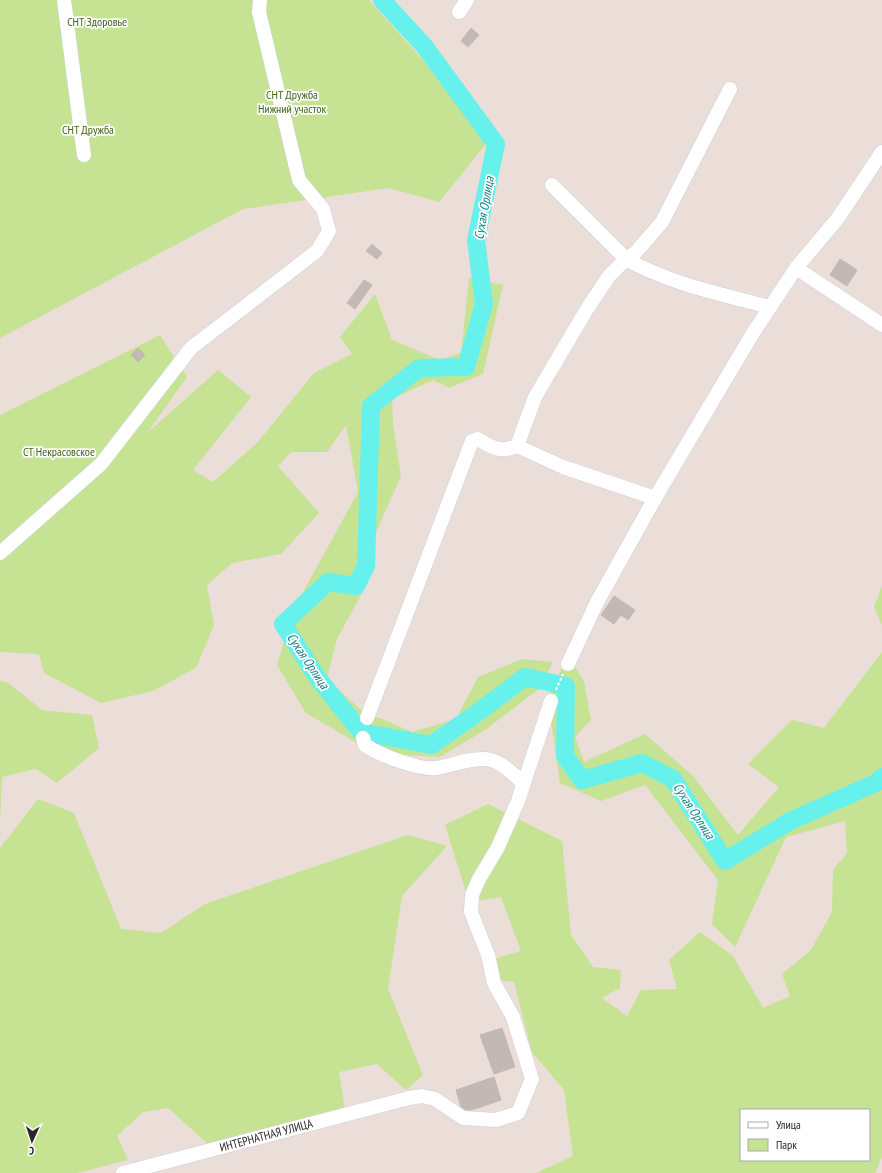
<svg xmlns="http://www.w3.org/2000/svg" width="882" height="1173" font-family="'PT Sans Narrow',sans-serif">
<rect width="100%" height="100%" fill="#ebddd8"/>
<g fill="#c5e393" fill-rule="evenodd">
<polygon points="0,0 369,0 448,88 486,144 439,202 389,188 243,209 0,338"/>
<polygon points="469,278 503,285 483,374 449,388 433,380 392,399 393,424 401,476 368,551 363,591 337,639 327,679 361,710 412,732 456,719 478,677 522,659 553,662 539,689 485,730 440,757 374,753 306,713 277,665 295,607 358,492 346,425 327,452 291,452 278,466 319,513 281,554 232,563 207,585 214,625 196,668 153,691 101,703 44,673 39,654 0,652 0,415 160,335 187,377 147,433 218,370 251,397 193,470 213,482 258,442 314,373 352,354 340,337 375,294 392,340 440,360 461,353"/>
<polygon points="882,586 882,625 874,607"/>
<path d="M 882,652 L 882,1157 L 875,1173 L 536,1173 L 573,1156 L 564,1090 L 532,1052 L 514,982 L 488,978 L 486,961 L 521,951 L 501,897 L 469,902 L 445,825 L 488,804 L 562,841 L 571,935 L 593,967 L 621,970 L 620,988 L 602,998 L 627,1016 L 641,990 L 677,989 L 669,960 L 700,932 L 733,956 L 763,1008 L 790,996 L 782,974 L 811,950 L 832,912 L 833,870 L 847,853 L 845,821 L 786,837 L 735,947 L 712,924 L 718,880 L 645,785 L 601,801 L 560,783 L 548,700 L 568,654 L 584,682 L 591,720 L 575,737 L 584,762 L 645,734 L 693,776 L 738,835 L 779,787 L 748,764 L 792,720 L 824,728 ZM 741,1110 L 869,1110 L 869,1160 L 741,1160 Z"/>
<polygon points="0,681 7,682 42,710 92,715 99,748 57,783 36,769 2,777 0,821"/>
<polygon points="38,799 74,813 121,929 161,933 205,904 408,835 447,846 402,896 388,989 423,1075 406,1090 377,1064 339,1072 345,1110 208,1144 168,1108 143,1112 117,1136 128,1160 77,1173 0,1173 0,848"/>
</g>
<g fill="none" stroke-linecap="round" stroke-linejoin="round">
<polyline stroke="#67f1ed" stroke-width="18" points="382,0 425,47 496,144 476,240 484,304 466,367 419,368 371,406 366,566 356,586 328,582 283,624 317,677 361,732 431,745 473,716 525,677 566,686 565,756 582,780 642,763 673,779 725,861 790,821 876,783 882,777"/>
</g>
<g fill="#c2b9b4" stroke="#c6b9b2">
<polygon points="471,28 479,35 468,47 461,41"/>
<polygon points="372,244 382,253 377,259 366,251"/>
<polygon points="840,259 857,270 847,286 830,275"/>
<polygon points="364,280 372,285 355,309 347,303"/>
<polygon points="138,348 145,355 138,362 131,355"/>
<polygon points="614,596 635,610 628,620 621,615 614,624 601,615"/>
<polygon points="502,1028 515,1067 494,1074 480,1035"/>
<polygon points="494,1077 501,1100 472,1110 466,1110 461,1107 456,1090"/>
</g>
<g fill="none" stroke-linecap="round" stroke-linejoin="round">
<defs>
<g id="minor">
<polyline points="64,0 84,155"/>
<polyline points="459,12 467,0"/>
<path d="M 552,185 L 626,259 C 670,284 721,294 770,307"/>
<polyline points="796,268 882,325"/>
<polyline points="517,446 563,467 655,498"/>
<polyline points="0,553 101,464 191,348 317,251 329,231 323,209 299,180 259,12 260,0"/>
<polyline points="568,664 597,602 655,498 753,333 796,268 838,218 882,152"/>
<path d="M 367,718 L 472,441 L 478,439 C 493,448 500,453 517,446 L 535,397 L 587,309 L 609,276 L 626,259 L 635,253 L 662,222 L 730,89"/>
<path d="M 363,738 L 365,745 C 379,755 419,770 435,768 C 452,766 474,756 491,760 C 503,763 514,775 523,783"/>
<polyline points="123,1173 409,1098 422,1096 435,1099 463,1118 496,1120 518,1113 532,1079 513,1017 494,983 488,955 471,912 472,895 479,879 498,847 518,801 551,701"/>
</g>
</defs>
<use href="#minor" stroke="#cbd3dd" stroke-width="15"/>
<polyline stroke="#fff" stroke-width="2" stroke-dasharray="3 2" stroke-linecap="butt" points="556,690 563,674"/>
<use href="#minor" stroke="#fff" stroke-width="14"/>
</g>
<g text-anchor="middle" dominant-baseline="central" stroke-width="3.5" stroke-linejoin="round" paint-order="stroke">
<g font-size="12" fill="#3e6517" stroke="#fff">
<text x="97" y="21">СНТ Здоровье</text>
<text x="292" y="94">СНТ Дружба<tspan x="292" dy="14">Нижний участок</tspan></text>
<text x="88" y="129">СНТ Дружба</text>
<text x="59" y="451">СТ Некрасовское</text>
</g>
<g font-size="12" fill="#272727" stroke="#fff">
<text transform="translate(266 1135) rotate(-15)">ИНТЕРНАТНАЯ УЛИЦА</text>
</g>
<g font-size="13" font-style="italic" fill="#0b7e85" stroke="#fff">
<text transform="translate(484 208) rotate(-80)">Сухая Орлица</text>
<text transform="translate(308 661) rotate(56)">Сухая Орлица</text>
<text transform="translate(694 811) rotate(57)">Сухая Орлица</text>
</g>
</g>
<rect x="740" y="1109" width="130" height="52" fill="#ffffff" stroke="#a9a9a9"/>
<rect x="748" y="1122" width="20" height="6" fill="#ffffff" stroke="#a9a9a9"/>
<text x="776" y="1129" font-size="12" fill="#272727">Улица</text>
<rect x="748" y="1139" width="20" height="12" fill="#c5e393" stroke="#a9a9a9"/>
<text x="776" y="1149" font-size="12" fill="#272727">Парк</text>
<g transform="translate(32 1141) rotate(183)" stroke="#ffffff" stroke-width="3" paint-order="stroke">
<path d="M0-3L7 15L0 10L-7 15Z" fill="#272727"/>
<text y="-6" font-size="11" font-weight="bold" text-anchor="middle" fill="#272727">С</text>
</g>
</svg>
